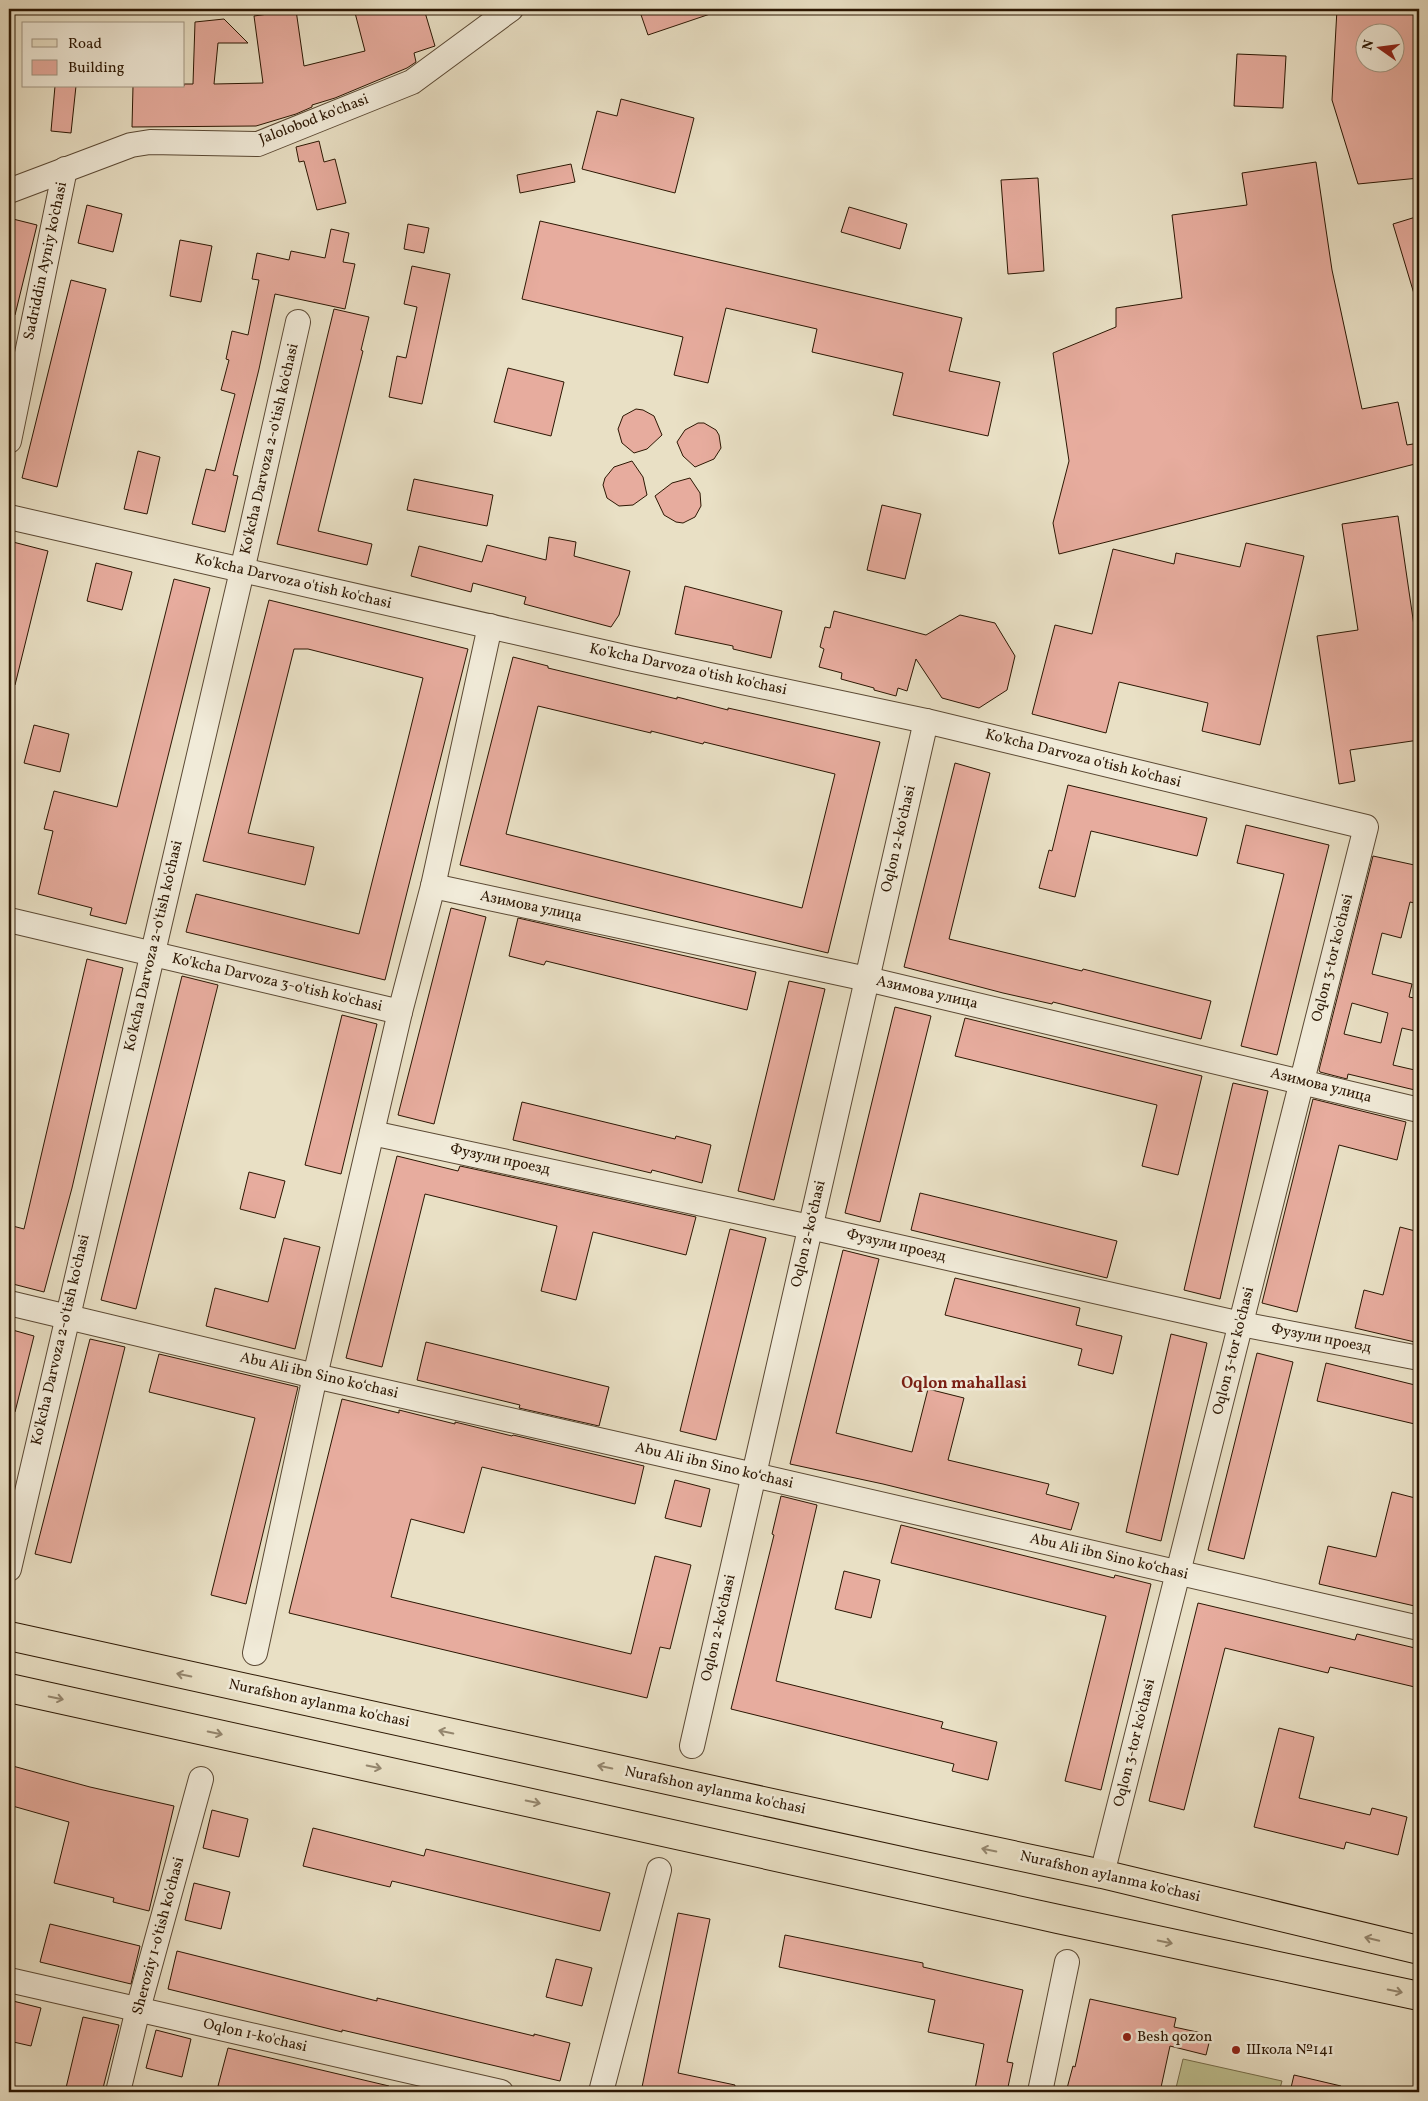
<svg xmlns="http://www.w3.org/2000/svg" width="1428" height="2101" font-family="Vollkorn,serif">
<rect width="100%" height="100%" fill="#e9e0c5"/>
<filter id="stains"><feTurbulence type="fractalNoise" baseFrequency=".004" numOctaves="4"/><feColorMatrix values="0 0 0 0 .2 0 0 0 0 .09 0 0 0 0 .02 0 0 0 .5 -.17"/></filter>
<radialGradient id="worn" r=".72"><stop offset=".6" stop-color="#630" stop-opacity="0"/><stop offset="1" stop-color="#630" stop-opacity=".3"/></radialGradient>
<polygon fill="#bec090" stroke="#756c4a" points="1183,2059 1282,2081 1279,2092 1175,2092"/>
<g fill="#e7ac9e" stroke="#2c1703" fill-rule="evenodd">
<polygon points="354,9 424,9 435,46 414,53 416,62 407,68 335,98 312,105 312,107 296,114 256,126 132,127 133,86 184,86 184,84 193,84 195,22 224,19 248,43 218,43 214,84 263,83 254,16 296,10 304,66 365,51"/>
<polygon points="639,9 716,9 716,12 648,35"/>
<path d="M 1337,9 L 1419,9 L 1419,178 L 1358,184 L 1332,100 ZM 1366,32 L 1396,32 L 1396,62 L 1366,62 Z"/>
<polygon points="1237,54 1286,56 1283,108 1234,106"/>
<polygon points="55,86 76,86 71,133 51,131"/>
<polygon points="621,99 694,118 675,193 582,169 597,111 617,116"/>
<polygon points="319,141 324,162 335,159 346,203 317,210 304,161 299,162 296,147"/>
<polygon points="1316,162 1332,270 1362,409 1398,402 1407,445 1419,443 1419,463 1059,554 1053,523 1069,461 1053,353 1116,327 1116,308 1182,298 1172,215 1247,205 1242,173"/>
<polygon points="571,164 575,182 520,193 517,175"/>
<polygon points="1038,178 1044,271 1008,274 1001,180"/>
<polygon points="87,205 122,214 113,252 78,243"/>
<polygon points="849,207 907,224 900,249 841,232"/>
<polygon points="1419,216 1419,297 1415,297 1393,224"/>
<polygon points="9,218 37,225 15,315 9,315"/>
<polygon points="540,221 962,318 949,371 1000,382 988,436 893,415 903,373 812,352 817,329 726,308 708,383 674,375 683,337 522,299"/>
<polygon points="408,224 429,228 424,253 404,249"/>
<polygon points="331,229 349,233 343,262 355,264 345,309 275,294 259,369 233,475 238,476 225,532 192,524 206,469 215,471 235,394 221,390 229,360 226,359 232,331 248,335 259,280 252,279 257,253 289,260 291,251 325,258"/>
<polygon points="180,240 212,246 201,302 170,296"/>
<polygon points="412,266 450,274 422,404 389,397 397,356 406,358 417,307 404,304"/>
<polygon points="71,280 106,289 57,487 22,478"/>
<polygon points="334,309 369,317 361,350 363,351 318,531 372,544 367,565 277,544"/>
<polygon points="508,368 564,382 551,436 494,422"/>
<polygon points="636,409 643,410 654,416 662,435 647,449 634,453 622,443 618,429 623,416"/>
<polygon points="698,423 704,423 716,430 719,435 721,448 714,459 695,467 683,456 677,442 685,430"/>
<polygon points="138,451 160,457 147,514 124,509"/>
<polygon points="632,461 643,477 647,495 633,505 619,506 607,498 603,485 605,478 614,467"/>
<polygon points="690,478 700,493 701,506 695,517 683,523 676,522 664,515 655,496 672,483"/>
<polygon points="414,479 493,495 487,526 407,510"/>
<polygon points="882,505 921,514 905,579 867,570"/>
<polygon points="1398,516 1419,660 1419,740 1350,750 1355,781 1339,784 1317,636 1358,630 1342,524"/>
<polygon points="549,537 576,542 574,556 630,571 619,615 611,627 524,604 526,597 473,583 471,592 411,576 419,546 482,562 487,545 546,560"/>
<polygon points="13,542 48,551 15,685 9,684 9,557"/>
<polygon points="1246,543 1304,556 1260,745 1202,731 1208,703 1119,682 1106,733 1032,714 1055,625 1092,634 1113,549 1174,564 1176,553 1240,567"/>
<polygon points="96,563 132,572 122,610 87,601"/>
<polygon points="174,579 210,588 126,924 90,915 92,908 38,894 53,831 44,829 54,791 117,807"/>
<polygon points="685,586 782,611 771,658 733,649 733,646 675,634"/>
<polygon points="269,600 468,649 385,980 186,932 196,894 359,934 407,743 423,678 308,649 294,649 248,833 314,847 305,885 203,861"/>
<polygon points="834,611 926,635 960,615 995,623 1015,656 1007,690 979,708 942,698 916,659 907,691 898,688 896,696 874,690 874,688 841,679 842,673 819,667 824,649 820,647 825,627 830,628"/>
<path d="M 513,657 L 548,666 L 548,668 L 677,699 L 677,697 L 728,710 L 728,708 L 880,742 L 828,953 L 460,865 ZM 538,706 L 651,733 L 651,731 L 703,744 L 704,742 L 835,774 L 802,908 L 506,834 Z"/>
<polygon points="34,725 69,734 60,772 24,763"/>
<polygon points="955,763 990,773 949,939 1082,971 1083,969 1211,1001 1201,1039 1053,1002 1052,1004 1003,993 904,967"/>
<polygon points="1068,785 1207,818 1197,856 1091,831 1075,897 1039,888 1049,850 1052,851"/>
<polygon points="1246,825 1329,845 1277,1055 1241,1046 1284,874 1237,863"/>
<path d="M 1373,856 L 1419,866 L 1419,904 L 1410,902 L 1401,938 L 1382,933 L 1372,974 L 1412,984 L 1409,997 L 1419,999 L 1419,1032 L 1402,1028 L 1393,1065 L 1419,1071 L 1419,1091 L 1348,1074 L 1347,1079 L 1320,1072 L 1319,1070 ZM 1352,1003 L 1388,1013 L 1381,1043 L 1344,1034 Z"/>
<polygon points="451,908 486,917 434,1124 398,1115"/>
<polygon points="518,918 756,972 747,1010 546,961 544,965 509,956"/>
<polygon points="87,959 123,968 72,1188 44,1292 9,1283 9,1225 24,1229"/>
<polygon points="182,976 218,985 136,1309 101,1300"/>
<polygon points="789,981 825,989 774,1200 738,1191"/>
<polygon points="895,1007 931,1016 880,1222 845,1213"/>
<polygon points="342,1015 377,1024 341,1174 305,1165"/>
<polygon points="965,1018 1202,1076 1178,1175 1142,1166 1157,1105 955,1056"/>
<polygon points="1233,1083 1268,1091 1220,1299 1184,1290"/>
<polygon points="1313,1099 1406,1122 1397,1160 1339,1145 1297,1312 1262,1303"/>
<polygon points="522,1102 675,1139 676,1136 711,1145 702,1183 652,1170 651,1173 513,1140"/>
<polygon points="397,1156 458,1171 460,1166 696,1217 686,1255 593,1232 576,1300 541,1291 557,1226 425,1194 382,1367 346,1358"/>
<polygon points="249,1172 285,1181 275,1218 240,1209"/>
<polygon points="920,1193 1117,1241 1107,1278 911,1230"/>
<polygon points="1400,1227 1419,1232 1419,1343 1355,1328 1364,1290 1383,1295"/>
<polygon points="730,1229 766,1238 716,1440 680,1431"/>
<polygon points="284,1238 320,1247 295,1349 206,1326 215,1288 268,1302"/>
<polygon points="843,1250 879,1259 836,1433 912,1452 928,1389 964,1398 948,1460 1049,1484 1046,1494 1079,1503 1071,1530 883,1484 790,1464"/>
<polygon points="955,1278 1080,1308 1076,1325 1122,1336 1113,1374 1078,1365 1082,1349 945,1315"/>
<polygon points="9,1329 34,1336 15,1412 9,1411"/>
<polygon points="1171,1334 1207,1343 1161,1541 1126,1532"/>
<polygon points="90,1339 125,1347 71,1563 35,1554"/>
<polygon points="426,1342 609,1387 599,1426 519,1408 520,1405 417,1380"/>
<polygon points="1257,1353 1293,1362 1244,1559 1208,1550"/>
<polygon points="159,1354 298,1387 246,1604 211,1595 255,1418 149,1392"/>
<polygon points="1326,1363 1419,1386 1419,1425 1317,1401"/>
<polygon points="342,1399 399,1413 399,1410 455,1424 455,1422 512,1436 513,1435 644,1466 635,1504 482,1467 464,1533 411,1519 391,1597 631,1654 655,1556 691,1565 670,1649 660,1647 647,1698 289,1613"/>
<polygon points="675,1480 710,1489 701,1527 665,1518"/>
<polygon points="1392,1492 1419,1499 1419,1607 1319,1584 1328,1546 1376,1557"/>
<polygon points="781,1496 817,1505 776,1681 943,1722 941,1728 997,1742 988,1780 952,1771 954,1764 731,1709 774,1535 772,1534"/>
<polygon points="901,1525 1114,1578 1115,1575 1151,1584 1101,1790 1065,1781 1106,1616 891,1563"/>
<polygon points="844,1571 880,1580 871,1618 835,1609"/>
<polygon points="1198,1603 1355,1640 1357,1634 1419,1649 1419,1688 1330,1667 1328,1673 1225,1648 1184,1810 1149,1801"/>
<polygon points="1279,1728 1314,1737 1299,1798 1370,1815 1372,1808 1407,1817 1398,1855 1346,1842 1344,1849 1254,1827"/>
<polygon points="9,1765 90,1787 174,1806 149,1911 113,1902 114,1898 54,1883 69,1822 9,1805"/>
<polygon points="212,1810 248,1819 239,1857 203,1848"/>
<polygon points="313,1828 424,1856 426,1849 610,1893 600,1931 392,1881 390,1887 303,1866"/>
<polygon points="194,1883 230,1892 221,1929 185,1920"/>
<polygon points="678,1913 710,1919 678,2073 735,2085 734,2092 641,2092"/>
<polygon points="50,1924 140,1946 131,1984 40,1962"/>
<polygon points="785,1935 923,1963 923,1967 1023,1990 1007,2062 1013,2063 1007,2092 992,2092 975,2089 984,2044 928,2032 935,2000 779,1967"/>
<polygon points="177,1951 377,2001 377,1998 534,2036 534,2034 570,2043 560,2081 342,2030 342,2032 168,1989"/>
<polygon points="556,1959 592,1968 582,2006 546,1997"/>
<polygon points="1090,1999 1176,2018 1174,2027 1211,2035 1206,2055 1170,2046 1160,2092 1066,2092 1073,2066 1075,2067"/>
<polygon points="9,2000 41,2008 31,2046 9,2041"/>
<polygon points="83,2017 119,2025 102,2092 65,2092"/>
<polygon points="156,2030 191,2039 182,2077 146,2068"/>
<polygon points="228,2048 389,2086 388,2092 243,2092 218,2086"/>
<polygon points="1294,2075 1341,2086 1340,2092 1290,2092"/>
</g>
<g fill="none" stroke-linecap="round" stroke-linejoin="round">
<defs>
<g id="minor">
<polyline points="9,191 131,145 150,142 258,144 412,82 511,9"/>
<polyline points="9,441 65,169"/>
<polyline points="9,517 629,658 926,721 1366,827 1102,1874"/>
<polyline points="433,886 867,979 1419,1110"/>
<polyline points="9,920 400,1012"/>
<polyline points="372,1133 810,1227 1241,1324 1419,1358"/>
<polyline points="9,1303 315,1376 754,1475 1419,1628"/>
<polyline points="9,1569 242,571 298,322"/>
<polyline points="255,1653 315,1376 400,1012 433,886 490,626"/>
<polyline points="692,1746 926,721"/>
<polyline points="9,1980 501,2092"/>
<polyline points="118,2092 138,2009 201,1779"/>
<polyline points="601,2092 659,1870"/>
<polyline points="1040,2092 1067,1962"/>
</g>
<g id="major">
<polyline points="9,1636 923,1836 1102,1874 1419,1950"/>
<polyline points="9,1688 1058,1919 1419,1996"/>
</g>
</defs>
<use href="#minor" stroke="#5b4934" stroke-width="26"/>
<use href="#major" stroke="#2c1703" stroke-width="30"/>
<use href="#minor" stroke="#f1ebd9" stroke-width="24"/>
<use href="#major" stroke="#e9e0c5" stroke-width="28"/>
</g>
<defs><path id="oneway-shaft" d="M-6 0H5M1.5-3L5.5 0L1.5 3" fill="none" stroke-width="1.6" stroke-linecap="round" stroke-linejoin="round" transform="scale(1.25)"/></defs>
<g stroke="#94866e">
<use href="#oneway-shaft" transform="translate(184 1675) rotate(-168)"/>
<use href="#oneway-shaft" transform="translate(56 1698) rotate(12)"/>
<use href="#oneway-shaft" transform="translate(446 1732) rotate(-168)"/>
<use href="#oneway-shaft" transform="translate(215 1733) rotate(12)"/>
<use href="#oneway-shaft" transform="translate(374 1767) rotate(12)"/>
<use href="#oneway-shaft" transform="translate(605 1767) rotate(-168)"/>
<use href="#oneway-shaft" transform="translate(533 1802) rotate(12)"/>
<use href="#oneway-shaft" transform="translate(989 1850) rotate(-168)"/>
<use href="#oneway-shaft" transform="translate(1372 1939) rotate(-166)"/>
<use href="#oneway-shaft" transform="translate(1165 1942) rotate(12)"/>
<use href="#oneway-shaft" transform="translate(1395 1991) rotate(12)"/>
</g>
<g fill="#8f2418" stroke="#f1ebd9" stroke-width="2">
<circle cx="1127" cy="2037" r="5"/>
<circle cx="1236" cy="2050" r="5"/>
</g>
<g text-anchor="middle" dominant-baseline="central" stroke-width="5" stroke-linejoin="round" paint-order="stroke">
<g font-size="15" fill="#2c1703" stroke="#f1ebd9">
<text transform="translate(314 120) rotate(-21)">Jalolobod ko'chasi</text>
<text transform="translate(46 261) rotate(-78)">Sadriddin Ayniy ko'chasi</text>
<text transform="translate(270 449) rotate(-77)">Ko'kcha Darvoza 2-o'tish ko'chasi</text>
<text transform="translate(293 582) rotate(13)">Ko'kcha Darvoza o'tish ko'chasi</text>
<text transform="translate(688 670) rotate(12)">Ko'kcha Darvoza o'tish ko'chasi</text>
<text transform="translate(1083 759) rotate(14)">Ko'kcha Darvoza o'tish ko'chasi</text>
<text transform="translate(899 839) rotate(-77)">Oqlon 2-ko‘chasi</text>
<text transform="translate(531 907) rotate(12)">Азимова улица</text>
<text transform="translate(154 946) rotate(-77)">Ko'kcha Darvoza 2-o'tish ko'chasi</text>
<text transform="translate(1333 958) rotate(-76)">Oqlon 3-tor ko'chasi</text>
<text transform="translate(277 983) rotate(13)">Ko'kcha Darvoza 3-o'tish ko'chasi</text>
<text transform="translate(927 993) rotate(13)">Азимова улица</text>
<text transform="translate(1321 1086) rotate(14)">Азимова улица</text>
<text transform="translate(500 1160) rotate(12)">Фузули проезд</text>
<text transform="translate(809 1234) rotate(-77)">Oqlon 2-ko‘chasi</text>
<text transform="translate(896 1246) rotate(13)">Фузули проезд</text>
<text transform="translate(1321 1339) rotate(11)">Фузули проезд</text>
<text transform="translate(61 1340) rotate(-77)">Ko'kcha Darvoza 2-o'tish ko'chasi</text>
<text transform="translate(1234 1351) rotate(-76)">Oqlon 3-tor ko'chasi</text>
<text transform="translate(319 1376) rotate(13)">Abu Ali ibn Sino koʻchasi</text>
<text transform="translate(714 1466) rotate(13)">Abu Ali ibn Sino koʻchasi</text>
<text transform="translate(1109 1557) rotate(13)">Abu Ali ibn Sino koʻchasi</text>
<text transform="translate(719 1628) rotate(-77)">Oqlon 2-ko‘chasi</text>
<text transform="translate(319 1704) rotate(12)">Nurafshon aylanma ko'chasi</text>
<text transform="translate(1135 1743) rotate(-76)">Oqlon 3-tor ko'chasi</text>
<text transform="translate(715 1791) rotate(12)">Nurafshon aylanma ko'chasi</text>
<text transform="translate(1110 1877) rotate(13)">Nurafshon aylanma ko'chasi</text>
<text transform="translate(159 1936) rotate(-75)">Sheroziy 1-o'tish ko'chasi</text>
<text transform="translate(255 2036) rotate(13)">Oqlon 1-ko'chasi</text>
</g>
<g font-size="15" fill="#2c1703" stroke="#f1ebd9" text-anchor="start">
<text x="1137" y="2037">Besh qozon</text>
<text x="1246" y="2050">Школа №141</text>
</g>
<g font-size="16" font-weight="bold" fill="#7a1f14" stroke="#f1ebd9">
<text x="964" y="1384">Oqlon mahallasi</text>
</g>
</g>
<rect width="1428" height="2101" fill="none" stroke="#e9e0c5" stroke-width="30"/>
<rect x="10" y="10" width="1408" height="2081" fill="none" stroke="#2c1703" stroke-width="2.5"/>
<rect x="15" y="15" width="1398" height="2071" fill="none" stroke="#2c1703"/>
<rect x="22" y="22" width="162" height="65" fill="#f1ebd9" stroke="#a29683"/>
<rect x="32" y="39" width="25" height="8" fill="#e9e0c5" stroke="#a29683"/>
<text x="68" y="48" font-size="15" fill="#2c1703">Road</text>
<rect x="32" y="60" width="25" height="15" fill="#e7ac9e" stroke="#a29683"/>
<text x="68" y="72" font-size="15" fill="#2c1703">Building</text>
<g transform="translate(1380 48) rotate(284)"><circle r="24" fill="#f1ebd9" stroke="#a29683"/>
<path d="M0-4L9 19L0 12L-9 19Z" fill="#8f2418"/>
<text y="-8" font-size="14" font-weight="bold" text-anchor="middle" fill="#2c1703">N</text>
</g>
<rect width="100%" height="100%" filter="url(#stains)"/>
<rect width="100%" height="100%" fill="url(#worn)"/>
</svg>
